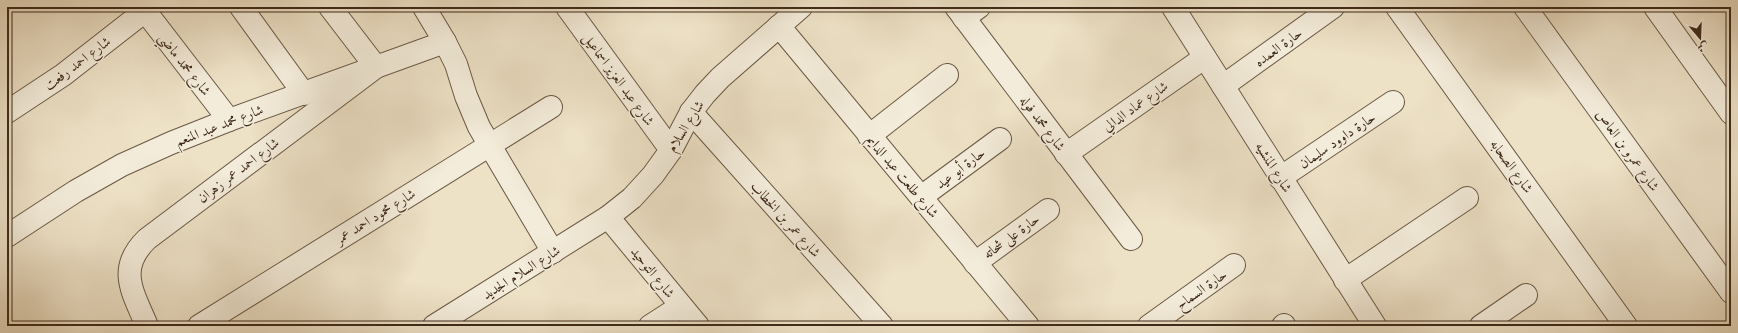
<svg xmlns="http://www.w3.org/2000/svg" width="1738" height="333" font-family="'Libre Caslon Text',Amiri,serif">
<rect width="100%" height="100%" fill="#ede1c6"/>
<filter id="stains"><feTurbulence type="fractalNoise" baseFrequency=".005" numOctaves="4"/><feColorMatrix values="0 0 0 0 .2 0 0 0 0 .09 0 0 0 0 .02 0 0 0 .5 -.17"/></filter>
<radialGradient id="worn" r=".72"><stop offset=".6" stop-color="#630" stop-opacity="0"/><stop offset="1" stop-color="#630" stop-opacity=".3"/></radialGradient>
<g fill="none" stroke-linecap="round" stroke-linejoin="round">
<defs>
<g id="street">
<polyline points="142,7 229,120"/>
<polyline points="241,7 304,94"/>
<polyline points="424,7 445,42 456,64 466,96 479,127 553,252"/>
<polyline points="567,7 671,150"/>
<polyline points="956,7 1131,239"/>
<polyline points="1173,7 1375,326"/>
<polyline points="1397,7 1626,326"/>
<polyline points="1525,7 1731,292"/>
<polyline points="1655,7 1731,113"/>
<polyline points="964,18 979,7"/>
<polyline points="779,26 1028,326"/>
<polyline points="1223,86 1333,7"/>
<polyline points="7,112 63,75 145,11"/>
<polyline points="691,112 882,326"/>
<polyline points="869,136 947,75"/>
<polyline points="1066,154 1204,58"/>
<polyline points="1280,178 1393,102"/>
<polyline points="921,197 1000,139"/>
<polyline points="608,217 698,326"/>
<polyline points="7,236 76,191 122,165 171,143 229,120 445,42"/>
<polyline points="975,263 1048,210"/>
<polyline points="1345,280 1467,198"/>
<path d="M 147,326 C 133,292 116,269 147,239 L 376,67 L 330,7"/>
<polyline points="199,326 551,107"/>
<polyline points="434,326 608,217 632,198 653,175 671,150 691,112 705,94 720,78 801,7"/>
<polyline points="650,326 681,306"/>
<polyline points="1149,326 1234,265"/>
<polyline points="1283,326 1284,325"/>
<polyline points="1481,326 1526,295"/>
</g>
</defs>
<use href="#street" stroke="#6a5845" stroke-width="24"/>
<use href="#street" stroke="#f3ecda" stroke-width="22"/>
</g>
<g text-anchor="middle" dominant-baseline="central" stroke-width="3" stroke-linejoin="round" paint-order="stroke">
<g font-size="14" fill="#3f2a1a" stroke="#f3ecda">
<text transform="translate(1278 47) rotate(-36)">حارة العمده</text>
<text transform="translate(77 63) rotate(-37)">شارع احمد رفعت</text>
<text transform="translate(185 64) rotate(52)">شارع محمد ماضي</text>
<text transform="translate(619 79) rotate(54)">شارع عبد العزيز اسماعيل</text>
<text transform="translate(1135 106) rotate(-35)">شارع عماد الدالي</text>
<text transform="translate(1043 123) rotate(53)">شارع محمد فوله</text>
<text transform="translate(219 125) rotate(-21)">شارع محمد عبد المنعم</text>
<text transform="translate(685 126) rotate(-58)">شارع السلام</text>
<text transform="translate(1337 140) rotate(-34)">حارة داوود سليمان</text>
<text transform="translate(1628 150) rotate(54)">شارع عمرو بن العاص</text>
<text transform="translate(1512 166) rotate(54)">شارع الصحابه</text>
<text transform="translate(1274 167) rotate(58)">شارع المنشيه</text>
<text transform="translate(960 168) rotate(-37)">حارة أبو عيد</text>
<text transform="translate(238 170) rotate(-37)">شارع احمد عمر زهران</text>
<text transform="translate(903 176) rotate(50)">شارع طلعت عبد الدايم</text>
<text transform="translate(375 216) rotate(-32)">شارع محمود احمد عمر</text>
<text transform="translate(786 219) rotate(48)">شارع عمر بن الخطاب</text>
<text transform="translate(1011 236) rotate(-36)">حارة على شحاته</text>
<text transform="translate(521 272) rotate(-32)">شارع السلام الجديد</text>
<text transform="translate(653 272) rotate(51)">شارع التوحيد</text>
<text transform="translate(1201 289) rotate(-35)">حارة السماح</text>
</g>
</g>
<rect width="1738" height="333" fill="none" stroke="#ede1c6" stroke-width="24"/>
<rect x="8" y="8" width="1722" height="317" fill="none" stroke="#3f2a1a" stroke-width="2"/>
<rect x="12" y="12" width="1714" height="309" fill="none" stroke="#3f2a1a"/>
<g transform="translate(1700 38) rotate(161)" stroke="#f3ecda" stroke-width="3" paint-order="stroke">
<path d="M0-3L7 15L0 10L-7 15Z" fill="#3f2a1a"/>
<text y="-6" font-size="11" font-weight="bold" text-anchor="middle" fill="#3f2a1a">ش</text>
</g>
<rect width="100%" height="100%" filter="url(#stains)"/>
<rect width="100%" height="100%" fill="url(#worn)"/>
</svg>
